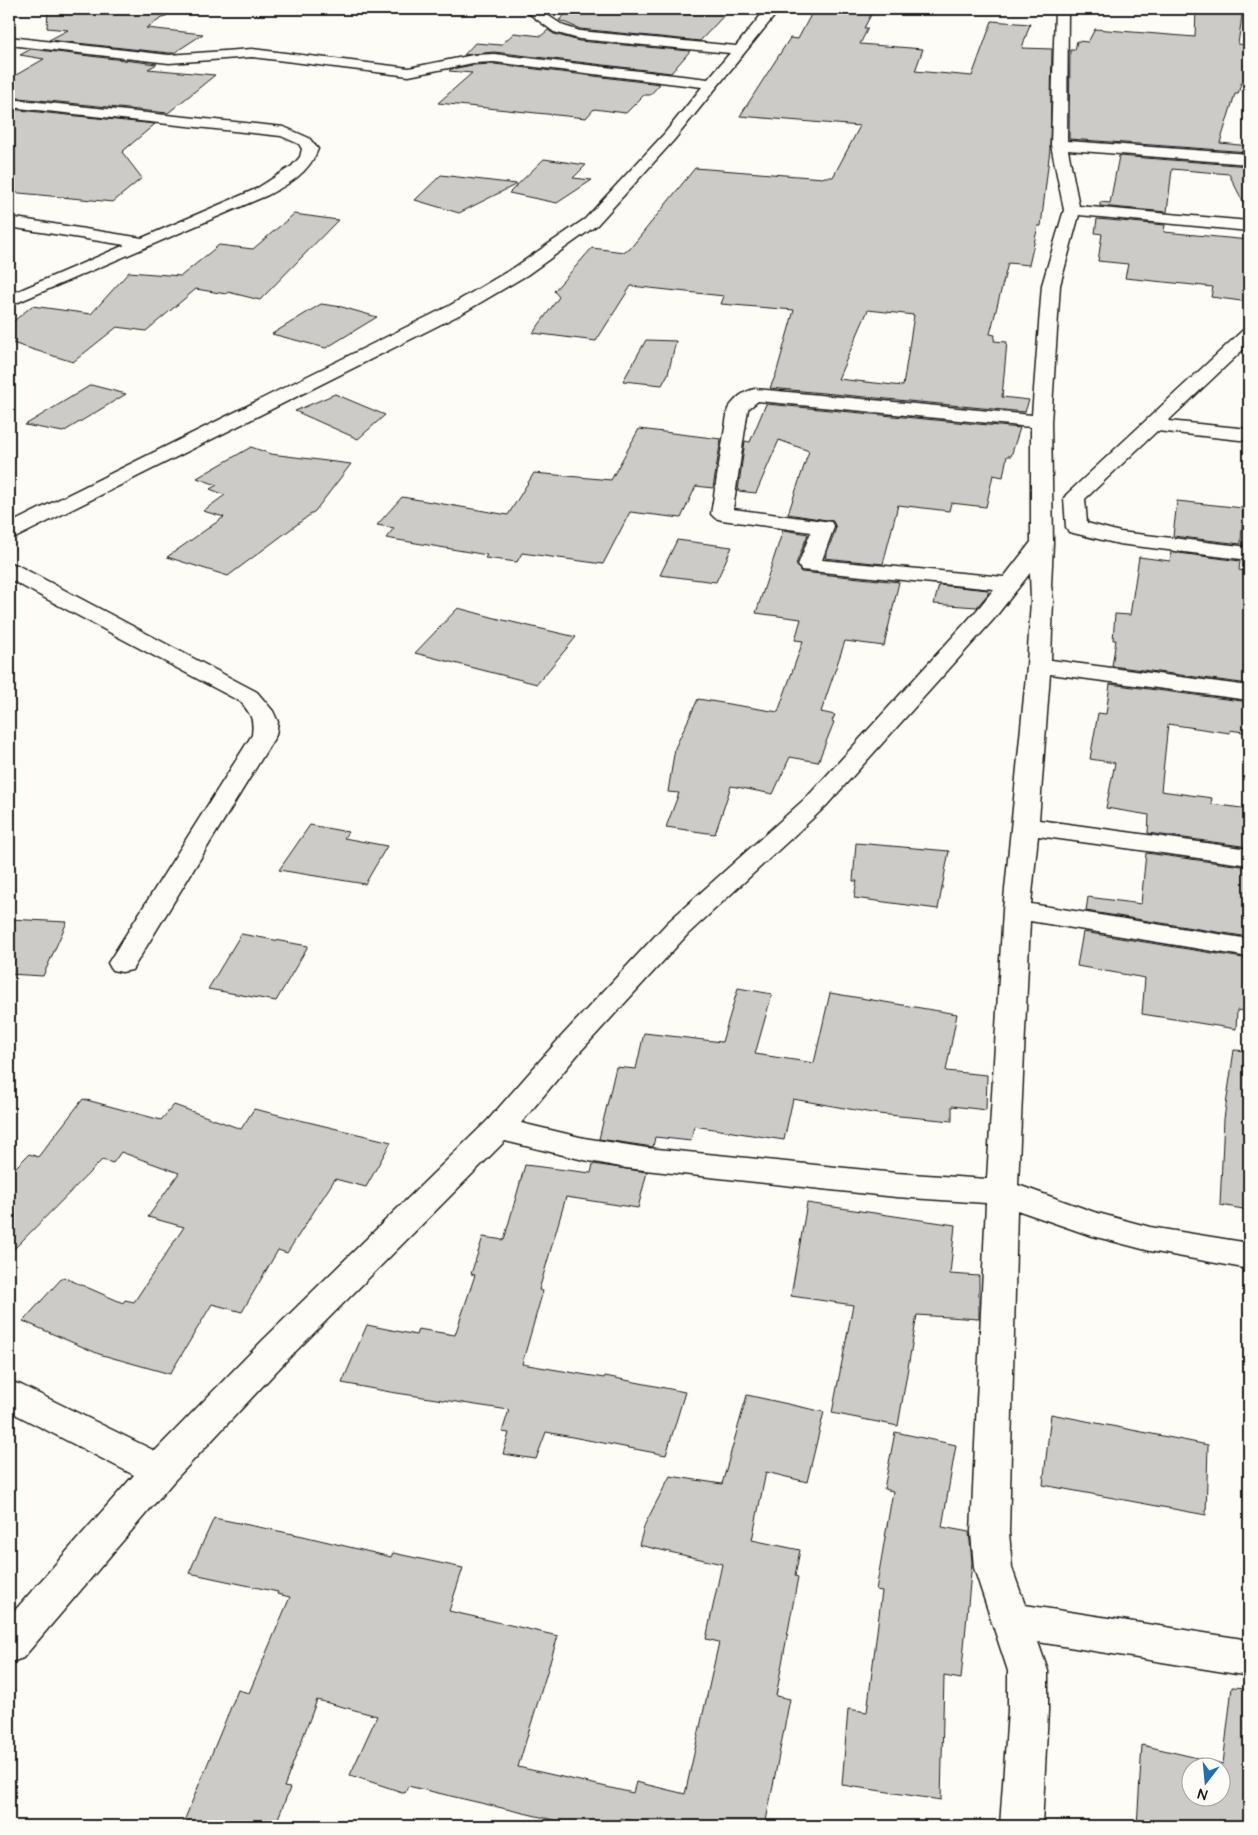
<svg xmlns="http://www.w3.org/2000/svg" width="1258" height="1835" font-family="'Architects Daughter',sans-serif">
<rect width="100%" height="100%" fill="#fdfcf7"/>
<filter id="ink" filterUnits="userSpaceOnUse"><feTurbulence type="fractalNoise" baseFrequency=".02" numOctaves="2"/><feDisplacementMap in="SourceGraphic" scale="10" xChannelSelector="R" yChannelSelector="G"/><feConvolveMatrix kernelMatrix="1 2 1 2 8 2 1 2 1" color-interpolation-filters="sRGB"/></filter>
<g filter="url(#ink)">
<g fill="#cccbc8" stroke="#1c1c1c" fill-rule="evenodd">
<polygon points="48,9 177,9 146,28 203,34 174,53 169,53 49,40 68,30 47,28"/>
<polygon points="572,9 601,11 603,9 730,9 700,41 580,29 559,20"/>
<path d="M 814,9 L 872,13 L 864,28 L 868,28 L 860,44 L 923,49 L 915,71 L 972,76 L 992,21 L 1030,24 L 1022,48 L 1052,49 L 1050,149 L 1041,226 L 1038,226 L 1029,265 L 1008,263 L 990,334 L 995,335 L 994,341 L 1007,342 L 1002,397 L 1029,400 L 1025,412 L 770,388 L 776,374 L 794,310 L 721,304 L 724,296 L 631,286 L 596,341 L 533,333 L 559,297 L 554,291 L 592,248 L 624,252 L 626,250 L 629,250 L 695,168 L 823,178 L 824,177 L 833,177 L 860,126 L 740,116 L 790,38 L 798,39 ZM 868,310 L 914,315 L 903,386 L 838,379 Z"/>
<polygon points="1196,9 1243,9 1238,44 1249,45 1249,67 1245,83 1241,83 1238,94 1235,94 1220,143 1249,146 1249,152 1069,139 1070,50 1075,50 1077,41 1088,42 1095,29 1195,37"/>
<polygon points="548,30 554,34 579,41 690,51 671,73 494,52 464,55 475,43 501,45 514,33 541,36"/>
<polygon points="31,49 157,64 148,69 215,75 168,113 9,97 9,79 44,59 20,55"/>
<polygon points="494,64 660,84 650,95 644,95 626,113 594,109 586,118 438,103 472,73 449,71 451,69 473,65"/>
<polygon points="9,109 155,124 122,152 142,178 113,202 9,192"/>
<polygon points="1119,156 1249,166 1249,214 1229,174 1172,169 1167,212 1100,206 1100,202 1110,203"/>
<polygon points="544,159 586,165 573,178 592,180 557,203 509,193"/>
<polygon points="441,175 517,184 459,213 415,200"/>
<polygon points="294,214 338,220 260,300 228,292 226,294 196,289 146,331 117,327 73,362 9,342 9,325 32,306 91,314 129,272 181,276 219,245 253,249"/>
<polygon points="1097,219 1165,225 1164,232 1249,240 1249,302 1211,297 1213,287 1125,278 1128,264 1098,261 1102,234 1095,233"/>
<polygon points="321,304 342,307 377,317 326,348 272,334"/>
<polygon points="646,340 676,341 668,374 662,385 623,381"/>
<polygon points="91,385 126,394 63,432 25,425"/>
<polygon points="335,394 385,415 358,439 295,411"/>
<polygon points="766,404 1020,428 1011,456 1007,456 1003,477 993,475 986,507 951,503 949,511 898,505 883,564 825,558 836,528 833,521 788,514 809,451 779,440 756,493 738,491 745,441 750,442"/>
<polygon points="639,429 721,439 713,488 696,486 681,518 630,512 603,564 522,553 517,562 485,558 487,555 386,538 394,528 377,525 402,497 508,515 534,473 611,480"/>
<polygon points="251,447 271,454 351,464 315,511 228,576 167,557 224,517 203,511 225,495 210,489 217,485 197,478"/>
<polygon points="1177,501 1243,508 1241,544 1173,536"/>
<polygon points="783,530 808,534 796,564 801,572 899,582 884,646 845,641 821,712 835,715 832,721 834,722 818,762 790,757 773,794 731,786 715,834 666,827 679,793 668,792 675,748 698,699 778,712 803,641 795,640 801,619 756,613"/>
<polygon points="677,540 732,547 716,582 660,575"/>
<polygon points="1171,552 1240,561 1239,570 1249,572 1249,684 1112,666 1116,640 1113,640 1115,614 1130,615 1139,557 1170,561"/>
<polygon points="939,585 988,590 988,594 977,607 934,604"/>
<polygon points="458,608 499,619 576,637 537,684 415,653"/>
<polygon points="1110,684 1249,702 1249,733 1230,730 1230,733 1168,724 1161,791 1212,798 1211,804 1249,809 1249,847 1148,833 1149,815 1106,808 1115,763 1090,759 1098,713 1106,714"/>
<polygon points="310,825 348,832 344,838 387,846 365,884 279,870"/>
<polygon points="856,843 949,851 938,909 854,898 857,881 853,881"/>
<polygon points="1146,853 1249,867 1249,937 1086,911 1088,897 1141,904"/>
<polygon points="9,919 67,922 43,976 9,974"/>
<polygon points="1083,932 1249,959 1249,1012 1237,1010 1236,1029 1142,1014 1145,978 1077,966"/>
<polygon points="241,934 308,946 276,1001 208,989"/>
<polygon points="738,988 772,994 755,1054 814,1063 830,993 957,1014 946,1071 987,1075 986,1110 952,1106 952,1121 878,1114 793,1099 784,1140 694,1126 691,1141 655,1137 653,1147 599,1139 616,1067 636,1069 644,1033 722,1042"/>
<polygon points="1234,1050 1249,1051 1249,1210 1220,1205 1224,1119"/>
<polygon points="83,1099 161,1120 174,1105 241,1129 254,1109 391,1142 366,1187 335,1179 287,1253 278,1250 242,1312 212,1304 170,1374 99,1354 23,1321 63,1277 123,1303 125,1300 134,1302 184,1227 148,1217 179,1173 121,1152 113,1163 102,1160 9,1254 9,1174 29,1154 38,1157"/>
<polygon points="593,1164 647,1172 638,1208 566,1197 539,1290 543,1291 522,1364 604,1378 605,1376 685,1392 666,1455 546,1432 536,1459 503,1454 509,1433 502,1432 509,1410 390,1392 342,1383 367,1325 416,1335 418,1329 455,1335 475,1275 471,1274 483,1237 504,1240 525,1165 591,1173"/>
<polygon points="807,1203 955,1225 950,1274 979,1276 979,1319 917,1315 898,1426 832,1413 853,1305 791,1296"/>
<polygon points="747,1395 824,1412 807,1482 766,1472 752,1540 800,1550 795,1576 798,1577 776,1696 790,1699 765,1826 651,1826 621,1818 619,1826 561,1826 562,1822 408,1786 405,1793 350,1775 377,1716 317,1700 284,1787 290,1788 275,1826 182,1826 238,1690 249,1693 290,1597 277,1594 278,1592 189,1573 214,1518 303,1536 391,1557 393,1553 463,1568 449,1611 558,1636 518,1767 633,1793 636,1782 685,1794 719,1642 706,1639 722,1564 639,1545 645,1524 670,1476 722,1484"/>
<polygon points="1051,1414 1208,1445 1206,1515 1043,1485"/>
<polygon points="895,1432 956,1445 942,1527 969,1532 972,1562 961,1679 944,1676 941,1800 842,1785 848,1709 867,1712 882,1591 876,1590 893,1491 884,1489"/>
<path d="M 1232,1687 L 1249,1688 L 1249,1826 L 1137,1826 L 1142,1745 L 1223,1764 ZM 1190,1768 L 1220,1768 L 1220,1798 L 1190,1798 Z"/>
</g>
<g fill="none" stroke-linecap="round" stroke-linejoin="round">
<defs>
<g id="minor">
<polygon points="523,9 538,9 564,26 580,31 736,46 766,9 780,9 674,140 597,225 527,275 461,314 17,537 9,538 9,524 449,306 515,267 585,219 664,134 702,87 494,62 473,63 409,76 252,57 169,63 9,45 9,37 169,55 252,49 409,68 473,55 494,54 708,79 730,53 579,39 554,32"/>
<path d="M 1055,9 L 1068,9 L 1067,141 L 1249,154 L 1249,164 L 1068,150 L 1079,206 L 1249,221 L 1249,231 L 1079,215 L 1060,285 L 1051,422 L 1053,543 L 1051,585 L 1053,600 L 1051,660 L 1249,686 L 1249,700 L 1050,674 L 1039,820 L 1249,849 L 1249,865 L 1038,836 L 1031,904 L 1249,939 L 1249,957 L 1030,921 L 1018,1185 L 1094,1212 L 1150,1227 L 1249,1243 L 1249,1269 L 1150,1251 L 1089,1235 L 1017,1210 L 1009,1532 L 1012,1568 L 1025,1605 L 1249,1640 L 1249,1676 L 1038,1642 L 1048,1671 L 1048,1711 L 1042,1826 L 1000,1826 L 1008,1711 L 1008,1671 L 974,1568 L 971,1532 L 986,1203 L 896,1197 L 626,1168 L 584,1160 L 505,1141 L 286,1361 L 173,1482 L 23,1658 L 9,1663 L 9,1617 L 134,1475 L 9,1411 L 9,1381 L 21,1385 L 155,1451 L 262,1341 L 488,1120 L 559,1039 L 668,922 L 808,796 L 977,610 L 994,589 L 801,570 L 798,565 L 811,532 L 722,520 L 715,518 L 711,514 L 728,409 C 736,398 742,392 755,389 L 1032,415 L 1042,285 L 1064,210 L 1051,145 ZM 758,401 L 1031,427 L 1031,542 L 1004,577 L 822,560 L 834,527 L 831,522 L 733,509 L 748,409 ZM 1030,573 L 1031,600 L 1027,666 L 1003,910 L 987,1179 L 896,1173 L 647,1148 L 584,1138 L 521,1123 L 579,1053 L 688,934 L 826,806 L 993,620 Z"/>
<path d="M 9,99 L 284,127 L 309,138 L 318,149 C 309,173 289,184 268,195 L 9,306 L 9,295 L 125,245 L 9,227 L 9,217 L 142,238 L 256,189 L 292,166 L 300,157 L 302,149 L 299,144 L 281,136 L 9,107 Z"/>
<polygon points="1249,329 1249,344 1168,421 1249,429 1249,441 1157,431 1085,499 1087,523 1120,532 1249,547 1249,560 1119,544 1069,532 1066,527 1064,498 1067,494 1243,330"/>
<path d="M 9,563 L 17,565 L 257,692 L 273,711 L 278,722 L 276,735 L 132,970 L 122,972 L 112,970 L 108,963 L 252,735 C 254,718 251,715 241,702 L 9,579 Z"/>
</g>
</defs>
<use href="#minor" stroke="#1c1c1c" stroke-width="3"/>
<use href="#minor" fill="#fdfcf7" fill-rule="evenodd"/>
</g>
</g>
<rect width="1258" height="1835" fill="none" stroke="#fdfcf7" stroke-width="30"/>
<rect x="15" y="15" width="1228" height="1805" fill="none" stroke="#1c1c1c" stroke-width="2" filter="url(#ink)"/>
<g transform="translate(1206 1782) rotate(196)"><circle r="24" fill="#fdfcf7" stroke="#a3a29f"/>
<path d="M0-4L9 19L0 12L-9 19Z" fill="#1f6fb2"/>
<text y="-8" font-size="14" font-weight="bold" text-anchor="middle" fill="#1c1c1c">N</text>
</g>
</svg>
